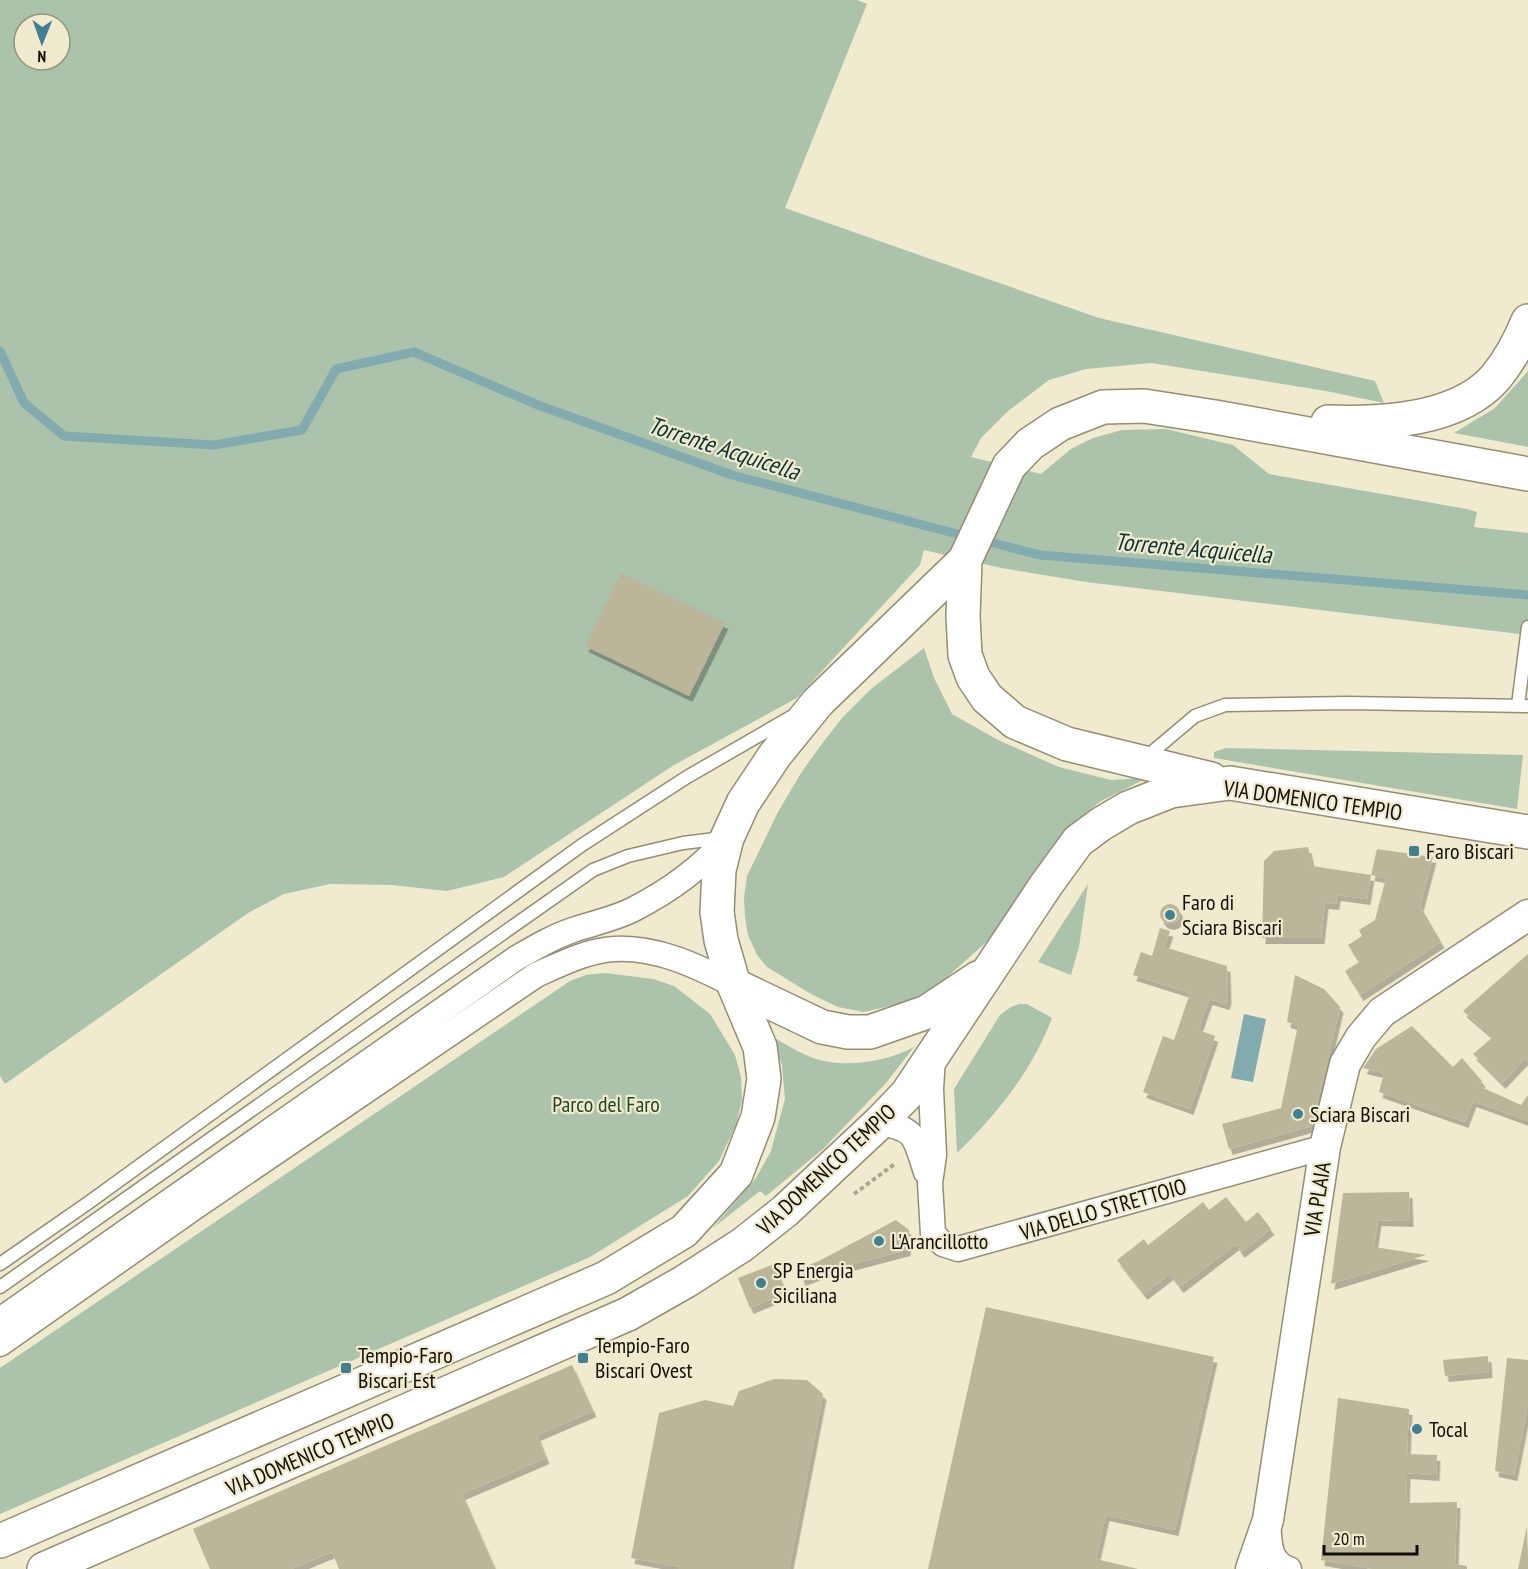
<svg xmlns="http://www.w3.org/2000/svg" width="1528" height="1569" font-family="'PT Sans Narrow',sans-serif">
<defs>
<filter id="shadow"><feDropShadow dx="3.5" dy="6" stdDeviation="0" flood-color="#0004"/></filter>
</defs>
<rect width="100%" height="100%" fill="#f0ebce"/>
<g fill="#abc2ab" fill-rule="evenodd">
<path d="M 0,0 L 857,0 L 867,4 L 785,208 L 1099,318 L 1375,381 L 1384,403 L 1326,391 L 1152,363 L 1086,369 L 1049,380 L 1008,411 L 981,438 L 971,457 L 1041,474 L 1071,449 L 1093,438 L 1122,430 L 1166,429 L 1233,445 L 1269,474 L 1467,509 L 1477,512 L 1474,527 L 1528,533 L 1528,635 L 1086,582 L 1001,568 L 924,550 L 920,565 L 797,698 L 674,765 L 504,877 L 447,891 L 392,885 L 330,884 L 284,894 L 248,913 L 5,1084 L 0,1076 ZM 24,24 L 60,24 L 60,60 L 24,60 Z"/>
<polygon points="1528,371 1528,447 1454,433 1495,408"/>
<polygon points="924,648 934,678 952,714 998,740 1059,767 1111,780 1147,778 1101,801 1072,824 992,937 946,978 926,993 903,1003 864,1012 838,1007 811,994 767,967 757,955 748,935 745,917 744,898 747,876 778,812 801,773 821,745 842,718 871,689"/>
<polygon points="1226,748 1523,755 1517,809 1214,758 1214,752"/>
<polygon points="1088,884 1079,947 1071,975 1038,962"/>
<polygon points="605,973 653,979 674,986 710,1014 735,1055 741,1077 742,1100 736,1125 719,1161 688,1196 590,1257 0,1514 0,1368 570,981 586,975"/>
<path d="M 1019,1004 L 1027,1004 L 1052,1018 C 1032,1071 997,1114 957,1153 L 954,1089 L 1000,1015 L 1011,1007 Z"/>
<path d="M 773,1037 C 784,1043 794,1050 806,1055 C 838,1070 884,1063 914,1047 L 886,1083 L 823,1149 L 766,1196 L 760,1191 L 713,1228 L 756,1178 L 771,1151 L 785,1099 L 782,1066 Z"/>
</g>
<polygon fill="#82abaf" points="1244,1014 1266,1019 1253,1082 1231,1078"/>
<g fill="none" stroke-linecap="round" stroke-linejoin="round">
<g stroke="#82abaf" stroke-width="9">
<polyline points="0,351 24,403 64,436 214,445 302,430 336,369 414,352 538,405 732,475 969,537"/>
<polyline points="982,540 1040,555 1528,595"/>
</g>
</g>
<g fill="#bbb69a" filter="url(#shadow)">
<polygon points="621,573 725,623 689,696 585,646"/>
<polygon points="1308,847 1312,866 1371,875 1377,849 1433,857 1420,906 1441,942 1360,995 1345,971 1359,962 1348,945 1362,936 1359,930 1375,920 1386,878 1371,875 1367,899 1337,895 1336,904 1325,903 1321,938 1262,938 1264,861 1274,851"/>
<circle cx="1170" cy="914" r="10"/>
<polygon points="1160,928 1170,931 1164,947 1227,966 1228,998 1226,1004 1209,999 1198,1030 1215,1036 1190,1109 1143,1092 1163,1036 1174,1040 1190,993 1133,975 1141,952 1152,956"/>
<polygon points="1528,954 1528,1061 1525,1059 1519,1065 1502,1083 1473,1054 1493,1037 1463,1011"/>
<polygon points="1295,975 1324,989 1340,1007 1312,1126 1229,1149 1222,1124 1281,1108 1298,1025 1287,1022"/>
<polygon points="1412,1026 1453,1067 1462,1058 1482,1081 1479,1086 1521,1105 1528,1095 1528,1121 1473,1101 1465,1122 1379,1092 1384,1073 1363,1068 1376,1049"/>
<polygon points="1409,1192 1410,1221 1378,1220 1374,1247 1426,1255 1331,1284 1343,1193"/>
<polygon points="1226,1197 1246,1222 1258,1212 1271,1229 1241,1252 1236,1244 1180,1287 1170,1274 1144,1294 1117,1260 1144,1239 1148,1245 1203,1202 1209,1210"/>
<polygon points="896,1220 909,1230 907,1250 823,1272 802,1280 798,1269 819,1261"/>
<polygon points="774,1264 786,1293 750,1308 738,1278"/>
<polygon points="986,1307 1214,1357 1175,1530 1106,1515 1096,1559 1138,1569 928,1569"/>
<polygon points="1488,1356 1489,1372 1445,1376 1443,1360"/>
<polygon points="1507,1358 1528,1360 1528,1404 1514,1475 1495,1471"/>
<polygon points="572,1365 593,1411 537,1435 546,1458 462,1494 495,1569 339,1569 332,1552 291,1569 210,1569 193,1529"/>
<polygon points="774,1379 807,1380 823,1394 789,1569 679,1569 680,1567 631,1558 659,1413 705,1400 733,1406 739,1391"/>
<polygon points="1338,1398 1409,1409 1407,1454 1437,1455 1436,1475 1407,1473 1406,1503 1457,1502 1455,1564 1467,1566 1467,1569 1373,1569 1321,1560"/>
<polygon points="1527,1526 1528,1569 1518,1569"/>
</g>
<g fill="none" stroke-linecap="round" stroke-linejoin="round">
<defs>
<g id="service">
<polyline points="1518,705 1528,627"/>
<polyline points="1144,759 1195,716 1225,705 1347,703 1528,706"/>
<polyline points="0,1264 88,1203 582,845 687,777 791,717"/>
<polyline points="0,1287 593,870 628,856 683,843 723,838"/>
</g>
<g id="minor">
<polyline points="933,1058 931,1089 934,1155 930,1183 933,1234 943,1244 958,1249 1325,1147"/>
<path d="M 879,1123 C 918,1128 915,1140 926,1172"/>
<path d="M 0,1320 L 515,959 C 534,948 552,937 573,930 C 593,923 615,919 634,909 C 669,891 700,869 726,839"/>
<path d="M 0,1344 L 195,1207 L 536,975 C 561,964 588,950 615,949 C 658,947 697,966 734,985"/>
<path d="M 1268,1524 C 1270,1542 1268,1562 1289,1569"/>
</g>
<polyline id="tertiary" points="1251,1569 1268,1520 1325,1147 1345,1064 1361,1037 1382,1012 1528,915"/>
<g id="primary">
<path d="M 1328,422 C 1382,424 1458,421 1496,377 C 1509,361 1520,341 1528,321"/>
<polyline points="965,560 963,616 965,655 973,677 987,698 1015,722 1067,744 1211,779"/>
<polyline points="734,985 822,1027 848,1032 870,1032 927,1012 978,978"/>
<polyline points="0,1541 606,1278 684,1231 736,1174 758,1117 764,1079 760,1047 734,985 721,940 717,912 719,870 727,838 743,803 775,755 818,702 965,560 1009,466 1030,444 1060,424 1103,407 1144,406 1215,417 1528,474"/>
<polyline points="44,1569 628,1314 686,1281 742,1245 785,1211 879,1123 907,1094 1046,885 1078,841 1101,824 1128,808 1171,791 1230,783 1528,832"/>
</g>
</defs>
<use href="#service" stroke="#938e74" stroke-width="15"/>
<use href="#minor" stroke="#938e74" stroke-width="27"/>
<use href="#tertiary" stroke="#938e74" stroke-width="33"/>
<use href="#primary" stroke="#938e74" stroke-width="36"/>
<polyline stroke="#aba790" stroke-width="4" stroke-dasharray="4.5 3" stroke-linecap="butt" points="854,1194 896,1163"/>
<use href="#service" stroke="#fff" stroke-width="12"/>
<use href="#minor" stroke="#fff" stroke-width="24"/>
<use href="#tertiary" stroke="#fff" stroke-width="30"/>
<use href="#primary" stroke="#fff" stroke-width="33"/>
</g>
<g fill="#3f8093" stroke="#f0ebce" stroke-width="2">
<rect x="1408" y="845" width="12" height="12" rx="3"/>
<circle cx="1170" cy="915" r="6"/>
<circle cx="1298" cy="1114" r="6"/>
<circle cx="879" cy="1241" r="6"/>
<circle cx="761" cy="1283" r="6"/>
<rect x="577" y="1352" width="12" height="12" rx="3"/>
<rect x="340" y="1362" width="12" height="12" rx="3"/>
<circle cx="1417" cy="1429" r="6"/>
</g>
<g text-anchor="middle" dominant-baseline="central" stroke-width="4.5" stroke-linejoin="round" paint-order="stroke">
<g font-size="22" fill="#110f06" stroke="#f0ebce">
<text transform="translate(1313 800) rotate(8)">VIA DOMENICO TEMPIO</text>
<text transform="translate(826 1169) rotate(-43)">VIA DOMENICO TEMPIO</text>
<text transform="translate(1317 1199) rotate(-81)">VIA PLAIA</text>
<text transform="translate(1103 1209) rotate(-16)">VIA DELLO STRETTOIO</text>
<text transform="translate(310 1454) rotate(-23)">VIA DOMENICO TEMPIO</text>
</g>
<g font-size="22" fill="#110f06" stroke="#f0ebce" text-anchor="start">
<text x="1426" y="851">Faro Biscari</text>
<text x="1182" y="902">Faro di<tspan x="1182" dy="25">Sciara Biscari</tspan></text>
<text x="1310" y="1114">Sciara Biscari</text>
<text x="891" y="1241">L'Arancillotto</text>
<text x="773" y="1270">SP Energia<tspan x="773" dy="25">Siciliana</tspan></text>
<text x="595" y="1345">Tempio-Faro<tspan x="595" dy="25">Biscari Ovest</tspan></text>
<text x="358" y="1355">Tempio-Faro<tspan x="358" dy="25">Biscari Est</tspan></text>
<text x="1429" y="1429">Tocal</text>
</g>
<g font-size="22" fill="#214824" stroke="#f0ebce">
<text x="606" y="1104">Parco del Faro</text>
</g>
<g font-size="24" font-style="italic" fill="#083337" stroke="#f0ebce">
<text transform="translate(724 448) rotate(18)">Torrente Acquicella</text>
<text transform="translate(1193 548) rotate(5)">Torrente Acquicella</text>
</g>
</g>
<g transform="translate(42 42) rotate(181)"><circle r="28" fill="#f0ebce" stroke="#97937e" stroke-width="1.5"/>
<path d="M0-4.5L10 22L0 15L-10 22Z" fill="#3f8093"/>
<text y="-9" font-size="16" font-weight="bold" text-anchor="middle" fill="#110f06">N</text>
</g>
<path d="M1324 1545v9h93v-9" fill="none" stroke="#110f06" stroke-width="3"/>
<text x="1333" y="1545" font-size="18" fill="#110f06" stroke="#f0ebce" stroke-width="4.5" paint-order="stroke">20 m</text>
</svg>
